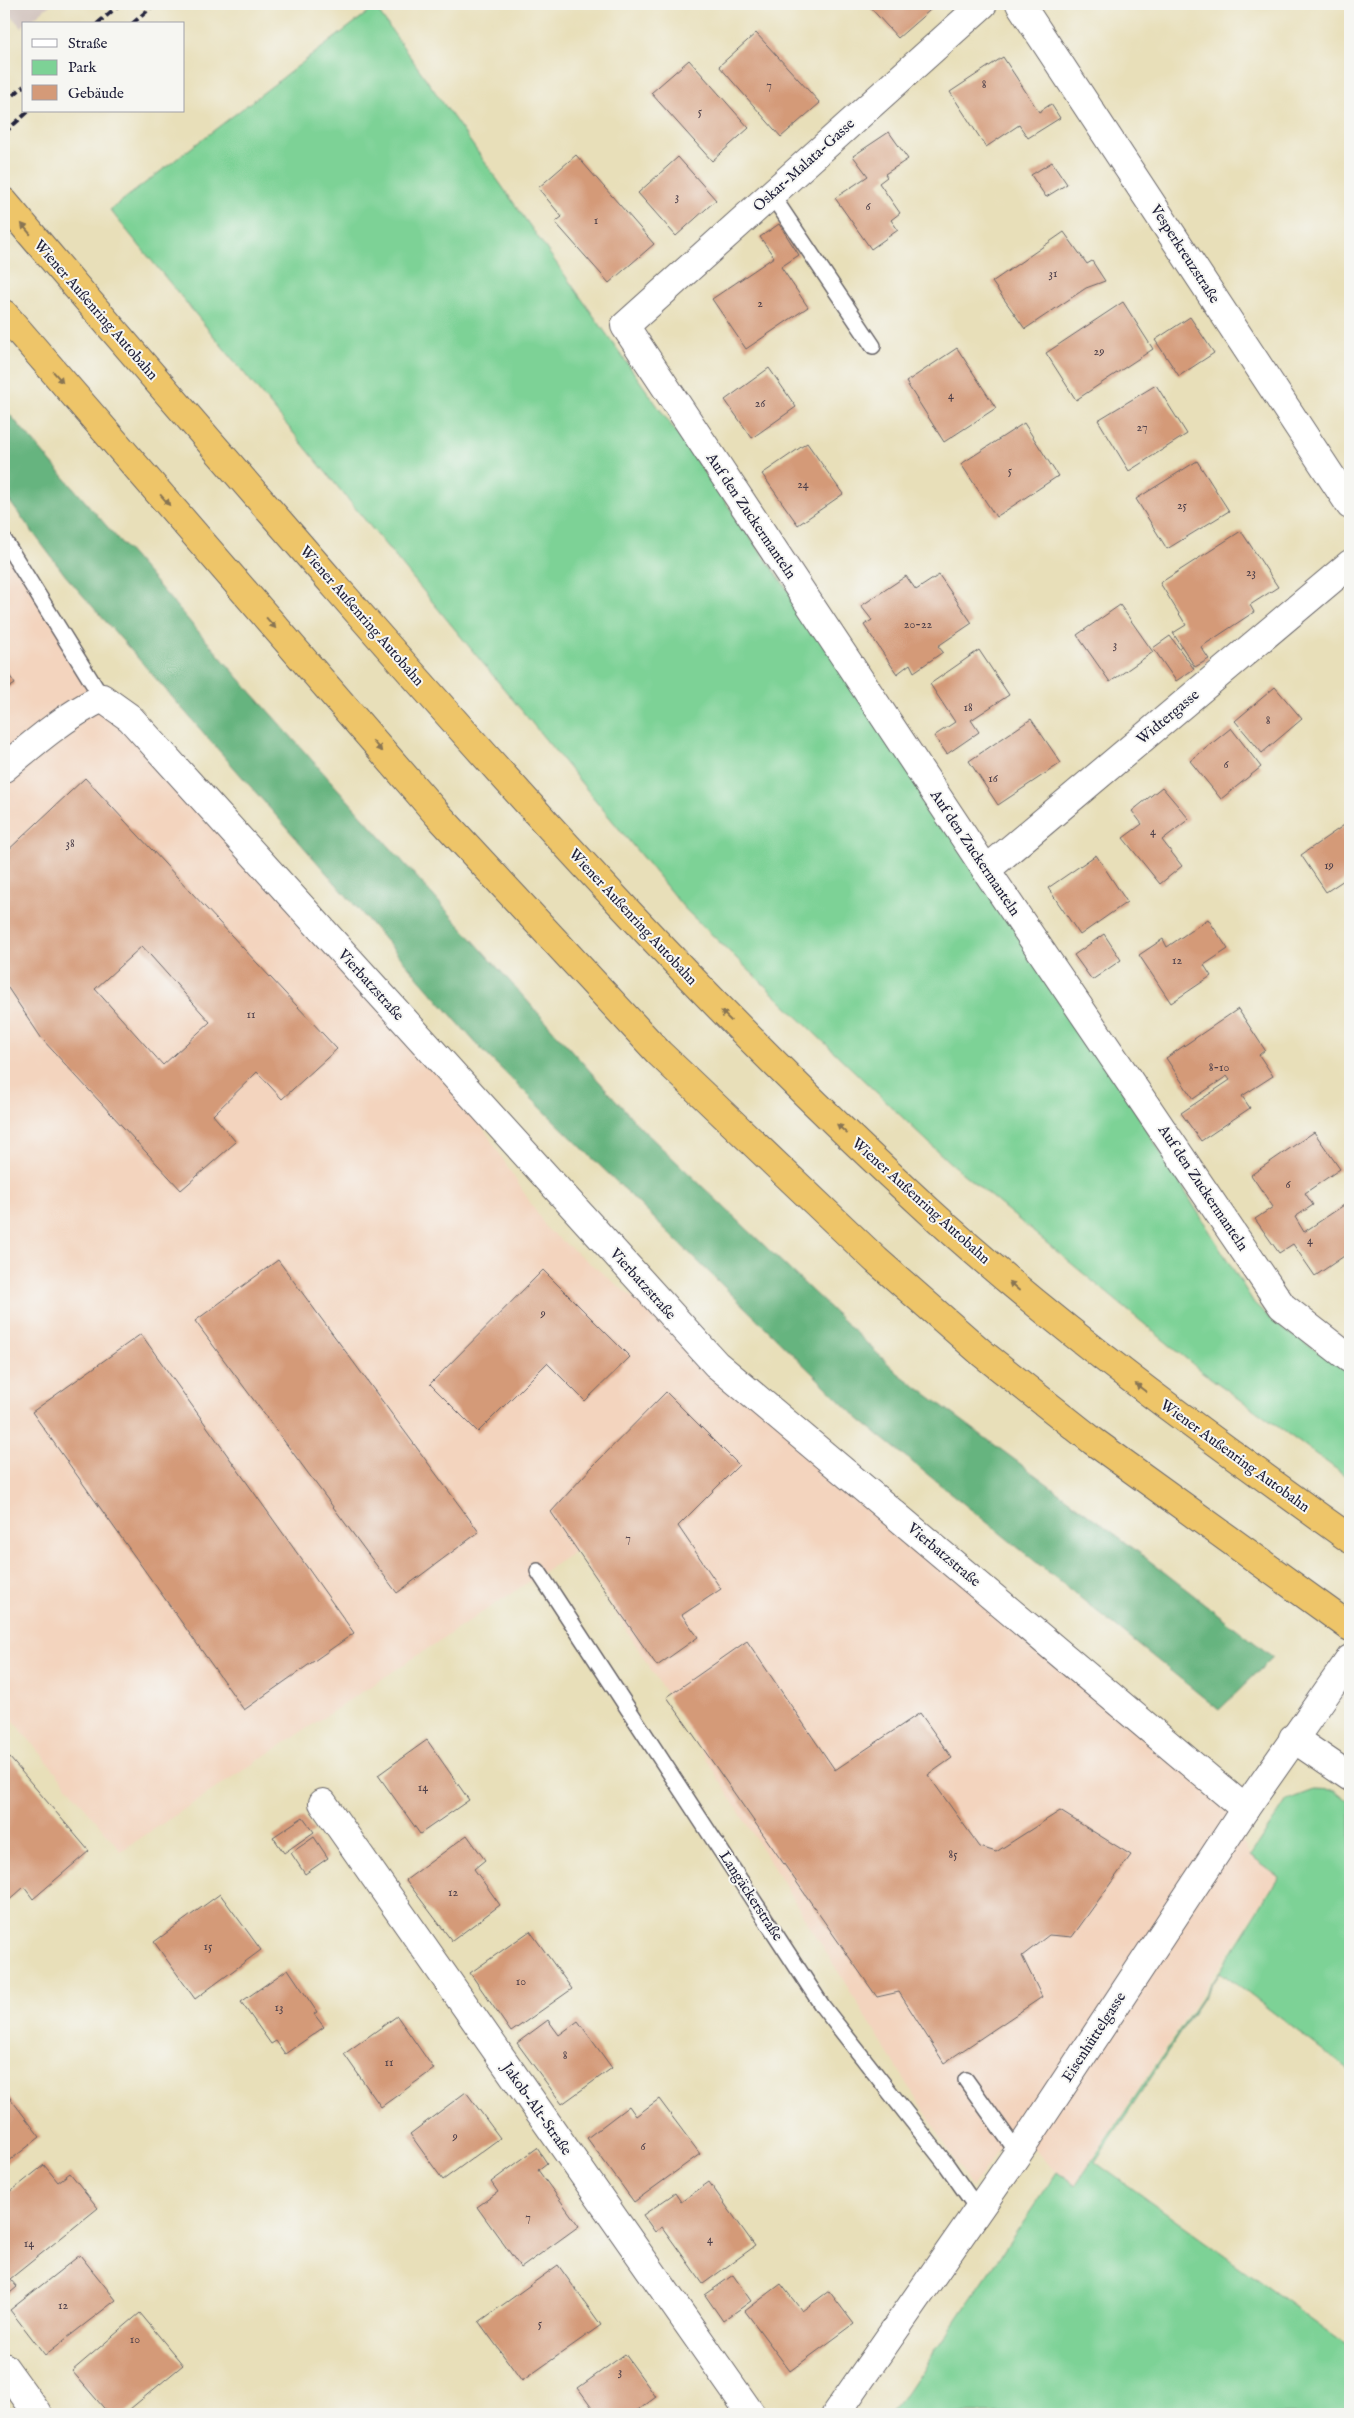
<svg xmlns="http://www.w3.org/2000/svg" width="1354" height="2418" font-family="'IM FELL English',serif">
<rect width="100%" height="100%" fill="#f6f6f2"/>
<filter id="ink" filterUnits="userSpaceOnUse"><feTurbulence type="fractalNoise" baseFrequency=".02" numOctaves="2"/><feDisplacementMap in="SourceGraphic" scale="10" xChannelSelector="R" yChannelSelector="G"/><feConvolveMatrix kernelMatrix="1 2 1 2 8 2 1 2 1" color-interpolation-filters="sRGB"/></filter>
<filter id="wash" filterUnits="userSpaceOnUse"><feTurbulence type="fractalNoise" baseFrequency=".0096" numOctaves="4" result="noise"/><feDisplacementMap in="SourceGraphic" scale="20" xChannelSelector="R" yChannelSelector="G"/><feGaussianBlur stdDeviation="1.12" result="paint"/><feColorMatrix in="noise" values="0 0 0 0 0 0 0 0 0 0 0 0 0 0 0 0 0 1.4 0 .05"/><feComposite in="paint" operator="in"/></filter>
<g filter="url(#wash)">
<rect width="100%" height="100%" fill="#e8dfb9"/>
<polygon fill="#f3d4be" points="4,541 102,698 442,1063 547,1229 716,1364 1215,1784 1250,1856 1279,1876 1075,2185 1057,2172 1013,2129 972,2188 577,1550 121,1851 4,1709"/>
<polygon fill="#cfc0ba" points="4,4 51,4 27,24 24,24 22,28 4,8"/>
<g fill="#7dd296" stroke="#507a68">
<polygon points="375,7 986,870 1254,1303 1276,1324 1350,1373 1350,1479 1201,1371 949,1162 685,909 110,210"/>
<polygon points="1313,1790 1336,1791 1350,1802 1350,2071 1220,1972 1095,2162 1350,2347 1350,2414 889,2414 906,2394 1057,2172 1076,2185 1223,1966 1279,1877 1250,1856 1287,1800"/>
</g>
<polygon fill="#66b47f" stroke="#446b5d" points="4,408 244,684 640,1127 899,1374 1119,1537 1273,1657 1219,1710 859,1419 481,1049 65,575 4,494"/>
<g id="blocks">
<g fill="#d49a78" fill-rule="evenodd">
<polygon points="867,4 937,4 898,38"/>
<polygon points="756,33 820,103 781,137 719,66"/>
<polygon points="1003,57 1039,112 1051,104 1060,118 1028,138 1019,125 986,147 950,92"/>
<polygon points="689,60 749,128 712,161 651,93"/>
<polygon points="889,132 908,159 885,174 887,177 879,183 900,213 891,220 898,230 871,249 835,198 868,176 853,156"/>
<polygon points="576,155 654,244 609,283 555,222 562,217 538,188"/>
<polygon points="678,157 716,200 676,236 638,193"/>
<polygon points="1052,162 1067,184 1046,197 1031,175"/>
<polygon points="779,224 799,255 781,267 808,307 746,349 712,299 774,257 760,237"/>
<polygon points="1064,232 1087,264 1092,261 1105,281 1086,288 1025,329 992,282"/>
<polygon points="1123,302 1153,349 1076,400 1046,353"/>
<polygon points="1190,317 1214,353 1179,376 1155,340"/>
<polygon points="957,348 996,408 944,442 906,382"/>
<polygon points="769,368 796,407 752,438 725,400"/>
<polygon points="1156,385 1187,434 1129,471 1098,420"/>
<polygon points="1024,423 1058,476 996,517 961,464"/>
<polygon points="807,443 843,494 798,525 762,474"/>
<polygon points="1197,461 1229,511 1167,549 1136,499"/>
<polygon points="1241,531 1278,587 1250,605 1254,612 1201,647 1209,659 1195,667 1173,633 1186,625 1160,583"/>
<polygon points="939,575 972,623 938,646 943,652 914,672 910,664 897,674 864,625 872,620 861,606 906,576 916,590"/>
<polygon points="1120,605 1153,652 1110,682 1077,635"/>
<polygon points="1170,636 1194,669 1176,681 1153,648"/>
<polygon points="979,650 1009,695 971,720 979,732 947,754 934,736 955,722 930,684"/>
<polygon points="4,667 15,684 4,691"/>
<polygon points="1275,687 1302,719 1262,753 1235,721"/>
<polygon points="1031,719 1061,763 998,805 969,761"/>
<polygon points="1231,728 1261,767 1221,799 1190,761"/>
<path d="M 85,778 L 337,1049 L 282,1099 L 257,1072 L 213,1115 L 236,1142 L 181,1190 L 42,1039 L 4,982 L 4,854 ZM 142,946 L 210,1022 L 163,1065 L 95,989 Z"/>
<polygon points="1162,787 1189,819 1162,840 1182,866 1160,884 1123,838 1142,824 1132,811"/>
<polygon points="1350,821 1350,876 1326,892 1301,855"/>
<polygon points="1096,855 1127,902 1080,935 1048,888"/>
<polygon points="1208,919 1228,949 1204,965 1211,976 1171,1003 1139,955 1163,939 1167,947"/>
<polygon points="1104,934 1121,960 1092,980 1074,955"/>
<polygon points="1238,1009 1265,1050 1259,1055 1273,1076 1242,1096 1250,1108 1201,1141 1181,1113 1230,1080 1227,1076 1193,1099 1166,1058"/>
<polygon points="1314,1132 1340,1169 1305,1193 1313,1205 1295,1217 1304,1232 1350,1201 1350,1252 1315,1276 1293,1244 1279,1253 1255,1219 1273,1207 1251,1175"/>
<polygon points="278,1260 479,1532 397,1593 195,1321"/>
<polygon points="543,1270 630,1357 585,1401 547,1363 478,1432 430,1384"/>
<polygon points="141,1334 354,1633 244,1710 32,1412"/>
<polygon points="666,1392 739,1465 678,1526 721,1589 682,1615 698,1637 657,1666 551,1512 591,1468"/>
<polygon points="747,1641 835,1770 920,1713 952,1758 928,1775 980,1847 996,1852 1060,1811 1131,1855 1072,1937 1049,1935 1022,1956 1042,1997 944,2063 899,1992 877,1997 667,1697"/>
<polygon points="427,1740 469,1800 420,1834 378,1775"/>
<polygon points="4,1751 89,1851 33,1899 24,1887 4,1905"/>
<polygon points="303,1817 314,1832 284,1853 273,1837"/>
<polygon points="467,1835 485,1860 474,1869 500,1905 452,1941 406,1880"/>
<polygon points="314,1837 328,1858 305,1874 291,1853"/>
<polygon points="220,1894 261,1950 195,1999 154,1942"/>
<polygon points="530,1931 572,1989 511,2032 470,1973"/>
<polygon points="288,1969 317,2012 314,2014 324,2027 285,2054 276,2041 271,2044 241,2002"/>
<polygon points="397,2016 434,2069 381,2107 344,2054"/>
<polygon points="548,2020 559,2035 578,2021 612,2068 562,2104 517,2043"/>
<polygon points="4,2090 40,2137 4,2165"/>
<polygon points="466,2092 500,2138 443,2180 410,2134"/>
<polygon points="659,2099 700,2154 634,2202 587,2138 629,2106 636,2116"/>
<polygon points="537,2148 547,2163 538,2170 579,2226 521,2268 477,2207 498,2192 491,2182"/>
<polygon points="44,2165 58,2182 70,2173 98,2208 10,2279 17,2287 4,2298 4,2197"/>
<polygon points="709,2182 755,2246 703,2284 662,2227 655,2232 643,2215 675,2193 681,2202"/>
<polygon points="80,2255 116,2300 45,2355 10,2310"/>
<polygon points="558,2265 601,2325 522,2381 479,2322"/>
<polygon points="733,2275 751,2301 723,2321 705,2295"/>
<polygon points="781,2284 802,2311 829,2291 854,2324 790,2371 745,2311"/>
<polygon points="140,2313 183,2365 124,2414 109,2414 72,2371"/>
<polygon points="625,2354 656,2397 633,2414 597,2414 578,2388"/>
</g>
</g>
</g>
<g filter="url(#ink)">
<use href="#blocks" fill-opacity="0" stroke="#676467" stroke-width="1"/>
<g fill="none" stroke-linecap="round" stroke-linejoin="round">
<defs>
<g id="service">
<polyline points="771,194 873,346"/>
<polyline points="4,540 102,698"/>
<polyline points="538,1571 823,2007 946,2164 979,2211"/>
<polyline points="966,2080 1018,2153"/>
</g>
<g id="minor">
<polyline points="983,4 625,326 986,870 1282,1306 1350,1359"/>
<polyline points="1020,4 1350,505"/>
<path d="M 4,768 C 35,742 65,716 102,698 L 130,718 L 716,1364 L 1245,1809"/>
<polyline points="986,870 1350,564"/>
<polyline points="1293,1738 1350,1777"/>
<polyline points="323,1803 751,2414"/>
<polyline points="4,2367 38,2414"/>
<polyline points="836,2414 1018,2153 1245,1809 1350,1659"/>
</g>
<g id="motorway">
<path d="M 4,202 C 113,331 224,458 335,586 C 524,802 716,1016 928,1210 C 1060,1331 1205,1435 1350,1539"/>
<polyline points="4,314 437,814 659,1053 876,1260 983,1354 1093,1441 1350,1627"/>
</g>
</defs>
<use href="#service" stroke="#676467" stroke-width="18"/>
<use href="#minor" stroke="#676467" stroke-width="30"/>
<use href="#motorway" stroke="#676467" stroke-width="30"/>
<polyline stroke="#676467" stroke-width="3" stroke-dasharray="4 4" stroke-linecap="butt" points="4,11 7,4"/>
<use href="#service" stroke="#fff" stroke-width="15"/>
<use href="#minor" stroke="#fff" stroke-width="28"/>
<use href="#motorway" stroke="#eec569" stroke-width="28"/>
<g stroke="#22223b" stroke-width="4" stroke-dasharray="8 4" stroke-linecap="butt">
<polyline points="97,24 120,4"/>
<polyline points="132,24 155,4"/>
<polyline points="4,103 24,86"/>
<polyline points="4,133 29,111"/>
</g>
</g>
<defs><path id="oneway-solid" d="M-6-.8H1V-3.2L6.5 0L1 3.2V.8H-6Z" transform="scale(1.25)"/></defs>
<g fill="#887452">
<use href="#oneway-solid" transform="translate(26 229) rotate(-130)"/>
<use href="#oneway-solid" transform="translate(58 377) rotate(49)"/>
<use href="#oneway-solid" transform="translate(165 500) rotate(49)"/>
<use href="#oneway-solid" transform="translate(271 623) rotate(49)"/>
<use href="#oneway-solid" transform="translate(377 746) rotate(49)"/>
<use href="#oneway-solid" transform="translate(726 1016) rotate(-135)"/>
<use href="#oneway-solid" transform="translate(842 1129) rotate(-137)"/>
<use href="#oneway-solid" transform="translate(1014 1286) rotate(-139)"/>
<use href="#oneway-solid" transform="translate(1141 1388) rotate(-143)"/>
</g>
</g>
<g text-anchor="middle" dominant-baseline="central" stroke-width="4" stroke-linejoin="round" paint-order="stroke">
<g font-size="12" fill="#4e404a">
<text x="984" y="84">8</text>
<text x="769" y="85">7</text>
<text x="700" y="111">5</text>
<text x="677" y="196">3</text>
<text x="868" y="206">6</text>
<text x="596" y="220">1</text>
<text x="1053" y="273">31</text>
<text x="760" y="303">2</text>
<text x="1099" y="351">29</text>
<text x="951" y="395">4</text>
<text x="760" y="403">26</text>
<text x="1142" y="427">27</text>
<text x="1010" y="470">5</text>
<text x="803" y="484">24</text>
<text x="1182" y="505">25</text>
<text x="1251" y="572">23</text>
<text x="918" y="624">20-22</text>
<text x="1115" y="644">3</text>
<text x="968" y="707">18</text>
<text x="1268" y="720">8</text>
<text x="1226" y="764">6</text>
<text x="993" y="778">16</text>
<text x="1153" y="831">4</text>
<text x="70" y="843">38</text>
<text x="1329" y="865">19</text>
<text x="1177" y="960">12</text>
<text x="251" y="1014">11</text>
<text x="1219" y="1067">8-10</text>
<text x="1288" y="1184">6</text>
<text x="1310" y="1240">4</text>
<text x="543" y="1313">9</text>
<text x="628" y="1538">7</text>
<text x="423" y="1787">14</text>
<text x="953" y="1854">85</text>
<text x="453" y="1892">12</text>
<text x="208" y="1946">15</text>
<text x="521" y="1981">10</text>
<text x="279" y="2007">13</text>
<text x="565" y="2055">8</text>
<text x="389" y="2062">11</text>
<text x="455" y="2136">9</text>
<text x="643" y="2146">6</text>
<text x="528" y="2217">7</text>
<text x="710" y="2239">4</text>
<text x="29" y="2243">14</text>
<text x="63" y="2305">12</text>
<text x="540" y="2323">5</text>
<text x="135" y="2339">10</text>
<text x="620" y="2371">3</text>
</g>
<g font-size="15" fill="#22223b" stroke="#f6f6f2">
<text transform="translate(804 165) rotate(-42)">Oskar-Malata-Gasse</text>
<text transform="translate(1185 254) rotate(57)">Vesperkreuzstraße</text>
<text transform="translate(96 310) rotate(49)">Wiener Außenring Autobahn</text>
<text transform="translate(751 516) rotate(56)">Auf den Zuckermanteln</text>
<text transform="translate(362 616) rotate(49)">Wiener Außenring Autobahn</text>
<text transform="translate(1168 717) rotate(-40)">Widtergasse</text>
<text transform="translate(975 853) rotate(56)">Auf den Zuckermanteln</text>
<text transform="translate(633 917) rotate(47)">Wiener Außenring Autobahn</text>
<text transform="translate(371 985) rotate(48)">Vierbatzstraße</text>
<text transform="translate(1203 1188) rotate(56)">Auf den Zuckermanteln</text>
<text transform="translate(921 1201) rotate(42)">Wiener Außenring Autobahn</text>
<text transform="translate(643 1284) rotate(48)">Vierbatzstraße</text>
<text transform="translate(1235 1456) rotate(36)">Wiener Außenring Autobahn</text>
<text transform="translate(944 1555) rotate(40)">Vierbatzstraße</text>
<text transform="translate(751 1896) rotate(57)">Langäckerstraße</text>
<text transform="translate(1094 2037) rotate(-57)">Eisenhüttelgasse</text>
<text transform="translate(537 2109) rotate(55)">Jakob-Alt-Straße</text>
</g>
</g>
<rect width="1354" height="2418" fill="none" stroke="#f6f6f2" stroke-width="20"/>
<rect x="22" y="22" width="162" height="90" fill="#f6f6f2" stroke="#a1a1a9"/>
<rect x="32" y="39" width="25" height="8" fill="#ffffff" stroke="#a1a1a9"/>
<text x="68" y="48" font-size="15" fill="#22223b">Straße</text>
<rect x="32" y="60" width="25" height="15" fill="#7dd296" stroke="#a1a1a9"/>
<text x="68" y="72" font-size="15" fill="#22223b">Park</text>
<rect x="32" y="85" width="25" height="15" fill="#d49a78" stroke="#a1a1a9"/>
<text x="68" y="98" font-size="15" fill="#22223b">Gebäude</text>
</svg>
